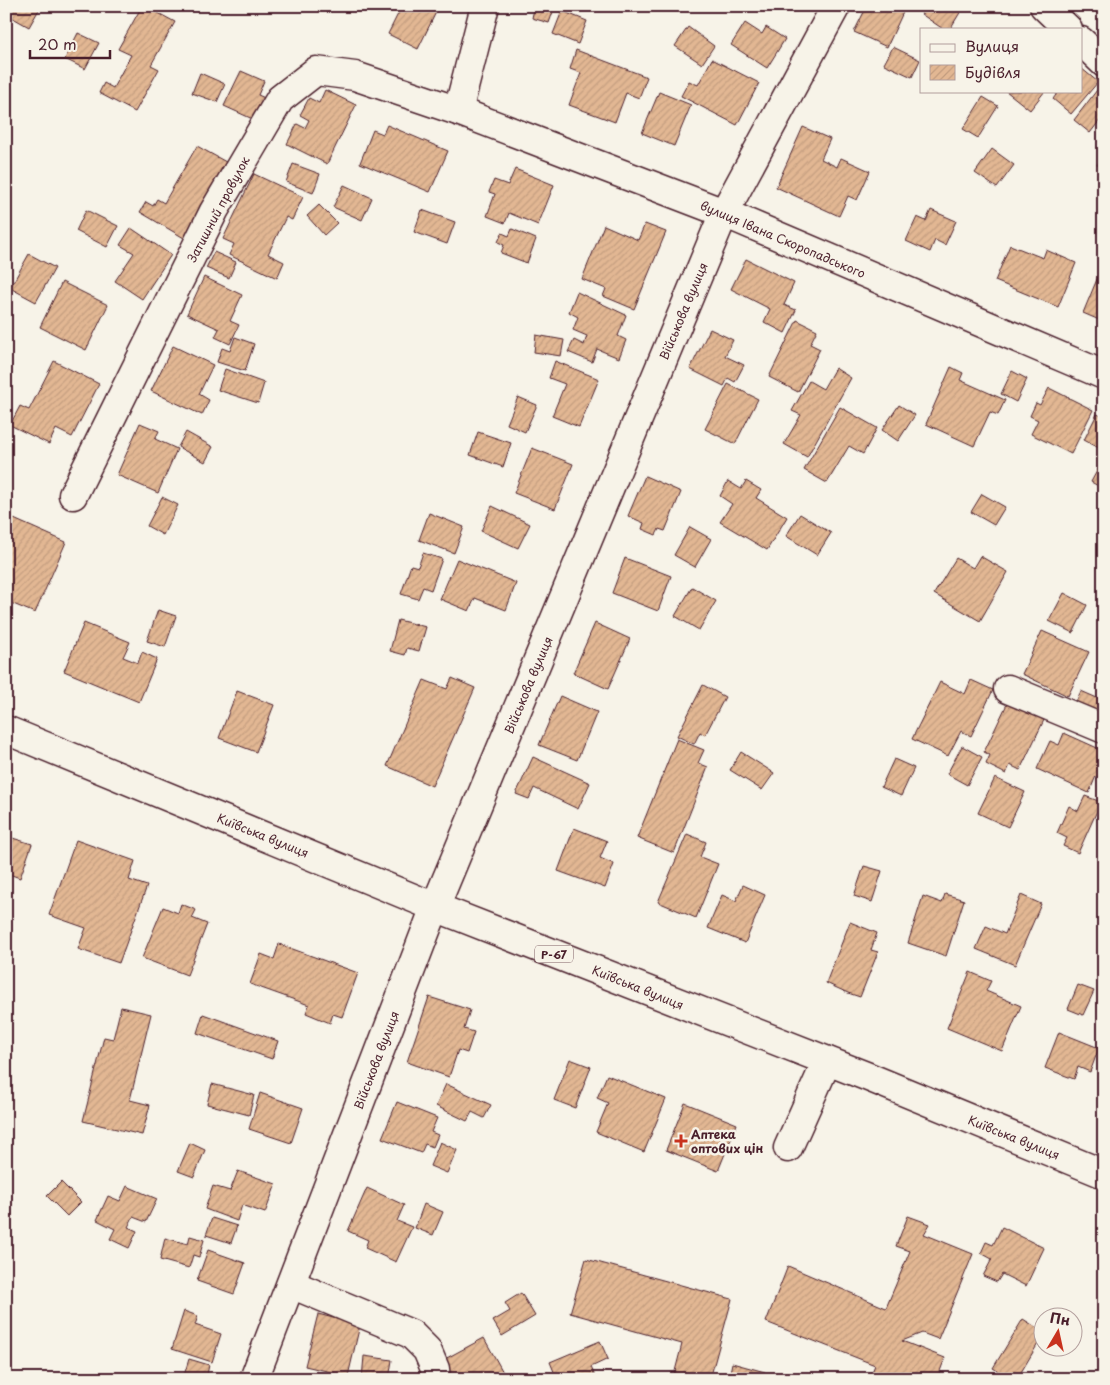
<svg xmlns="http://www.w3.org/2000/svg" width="1110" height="1385" font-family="'Playpen Sans',sans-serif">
<defs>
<pattern id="building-hatch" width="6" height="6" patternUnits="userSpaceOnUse" patternTransform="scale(1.25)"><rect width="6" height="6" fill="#e2b793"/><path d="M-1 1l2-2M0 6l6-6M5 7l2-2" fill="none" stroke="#c39d7f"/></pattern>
</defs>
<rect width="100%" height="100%" fill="#f7f3e8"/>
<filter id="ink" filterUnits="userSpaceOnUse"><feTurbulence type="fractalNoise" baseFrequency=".02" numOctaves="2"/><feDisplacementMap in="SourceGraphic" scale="10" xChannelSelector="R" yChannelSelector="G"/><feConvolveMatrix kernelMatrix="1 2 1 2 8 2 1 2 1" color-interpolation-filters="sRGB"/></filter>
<g filter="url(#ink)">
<g fill="url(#building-hatch)" stroke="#4a1f2b">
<polygon points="6,6 41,6 29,27 6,14"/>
<polygon points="142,6 145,6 175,22 151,65 159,69 135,112 99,93 104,83 113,88 131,55 118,49"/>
<polygon points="402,6 415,6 422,10 423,6 439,6 418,49 388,34"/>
<polygon points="526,6 555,6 549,23 532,18 534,9"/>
<polygon points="867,6 901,6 905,8 887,47 854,32"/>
<polygon points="926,6 939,7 940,6 964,6 950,29 943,29 921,14"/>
<polygon points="562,11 587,21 578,44 553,34"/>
<polygon points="745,23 762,34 766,27 785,39 767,68 731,45"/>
<polygon points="688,27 714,46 702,64 675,46"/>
<polygon points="78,33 99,43 85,69 65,59"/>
<polygon points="893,47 920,60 912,77 884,64"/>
<polygon points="576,50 647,77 639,98 626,93 615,122 569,105 581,73 570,69"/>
<polygon points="712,59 759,83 737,125 681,96 689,81 698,85"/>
<polygon points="1081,68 1098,82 1071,114 1053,99 1059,91 1081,91"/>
<polygon points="241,71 264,81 258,95 267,99 257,121 224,106"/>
<polygon points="200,73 225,84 217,102 192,93"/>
<polygon points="325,90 356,105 327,164 287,144 297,124 305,128 309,120 300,115 309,98 319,103"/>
<polygon points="1097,90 1104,95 1104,115 1090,133 1074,120"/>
<polygon points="1006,91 1045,91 1030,110"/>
<polygon points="659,92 691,105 674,146 642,133"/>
<polygon points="983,97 998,106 978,138 963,129"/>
<polygon points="387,125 448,151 430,192 360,163 373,130 383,134"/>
<polygon points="803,127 830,139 821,159 837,167 841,158 870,171 857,200 848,196 839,216 776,187"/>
<polygon points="197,146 226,162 184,238 140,212 146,202 153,206 157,199 164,203"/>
<polygon points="992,149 1014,165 997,188 975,173"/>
<polygon points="1104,154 1104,169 1097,165"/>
<polygon points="293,164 320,174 313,193 286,182"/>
<polygon points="515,169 554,185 538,225 509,213 505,223 487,216 495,194 489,192 494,180 508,185"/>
<polygon points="254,174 303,197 292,220 286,217 268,254 284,262 277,278 229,255 234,244 223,239"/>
<polygon points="344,185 372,198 362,220 333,207"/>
<polygon points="319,205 337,223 324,235 307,216"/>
<polygon points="86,210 118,226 107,247 76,231"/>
<polygon points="422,210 455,222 447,244 414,232"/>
<polygon points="931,210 956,221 945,245 935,240 930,252 906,241 917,217 926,221"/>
<polygon points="645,224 666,232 634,309 603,296 606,289 582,279 604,225 638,240"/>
<polygon points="131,228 171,255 142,299 115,281 134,253 120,245"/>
<polygon points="512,229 536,239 527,263 501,253 504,245 498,242 502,233 509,236"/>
<polygon points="1010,245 1043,258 1046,250 1076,263 1058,307 995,281"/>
<polygon points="214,252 236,262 229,278 206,268"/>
<polygon points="29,254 55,268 36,302 10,288"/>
<polygon points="746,259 794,283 784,305 796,310 785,333 764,322 770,309 731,289"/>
<polygon points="1100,272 1104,274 1104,322 1083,313"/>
<polygon points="204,277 242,295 230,321 239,325 230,344 215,337 219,329 187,314"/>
<polygon points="62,282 108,305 86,350 40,327"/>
<polygon points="577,292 626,315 618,336 626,340 619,358 597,349 592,362 568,352 574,340 584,345 587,336 573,330 578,317 569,312"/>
<polygon points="797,320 817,330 810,344 820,349 798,392 769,377"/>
<polygon points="710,329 733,340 725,356 744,365 735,382 728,378 724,386 690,369"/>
<polygon points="536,335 564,340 561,356 534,352"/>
<polygon points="235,337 254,344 245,371 217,362 222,348 230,351"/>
<polygon points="173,346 213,365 199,394 209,400 202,415 151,391"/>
<polygon points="54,361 99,384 72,437 56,429 49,444 10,425 20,406 29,410"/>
<polygon points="555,361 599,379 579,427 552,416 565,384 549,378"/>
<polygon points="951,367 963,373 960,380 1005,400 998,415 990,412 974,446 926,424"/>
<polygon points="835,368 851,378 807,457 784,444 801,415 792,411 809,381 823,389"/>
<polygon points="225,369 264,383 258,403 218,390"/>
<polygon points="1012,371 1027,379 1016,402 1001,394"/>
<polygon points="6,378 12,381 6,392"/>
<polygon points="728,384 758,399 735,444 705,429"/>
<polygon points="1049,388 1093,410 1071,454 1031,434 1038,420 1030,416 1036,403 1040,405"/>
<polygon points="518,397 537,405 525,432 507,424"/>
<polygon points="899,405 915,415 898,441 882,430"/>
<polygon points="840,407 877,428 863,454 849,446 827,483 804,470"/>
<polygon points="1097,414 1104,417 1103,450 1084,440"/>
<polygon points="140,423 159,431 155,439 177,449 158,493 117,475"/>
<polygon points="186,432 213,447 205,462 178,447"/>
<polygon points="478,432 511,443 503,467 470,455"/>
<polygon points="532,448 573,464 555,509 514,493"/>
<polygon points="1104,458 1104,489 1091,482"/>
<polygon points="645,476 681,492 665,531 659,529 656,535 642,529 644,523 628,516"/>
<polygon points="728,481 741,489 746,481 761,490 756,498 787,517 767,550 720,522 732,504 720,496"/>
<polygon points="982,494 1005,507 994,525 971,512"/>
<polygon points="162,497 178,505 163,535 147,526"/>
<polygon points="492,506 530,524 518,548 481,531"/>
<polygon points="429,513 464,527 454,553 419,540"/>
<polygon points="800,514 831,533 817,555 786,536"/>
<polygon points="7,516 66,542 35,613 6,601 6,546 11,536 6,534"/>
<polygon points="690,527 711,539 695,567 674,555"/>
<polygon points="423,553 442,559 431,590 423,587 418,599 401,594 411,565 418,567"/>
<polygon points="980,556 1008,572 980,621 934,594 956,558 973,568"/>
<polygon points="625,558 671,576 658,611 612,593"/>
<polygon points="457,559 516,583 506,610 475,598 469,611 440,599"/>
<polygon points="692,587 716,601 699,630 675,616"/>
<polygon points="1064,593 1087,605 1073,633 1049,621"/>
<polygon points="158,610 176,616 165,647 147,641"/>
<polygon points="398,620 426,627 419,651 407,648 405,655 390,651"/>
<polygon points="84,623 130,642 123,657 138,663 142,652 157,659 139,702 64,671"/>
<polygon points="595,623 630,639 608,689 573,673"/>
<polygon points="1042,631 1089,652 1068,696 1022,674"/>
<polygon points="452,678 475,688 432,786 387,766 424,680 447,689"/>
<polygon points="971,680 993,690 971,736 961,731 948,756 912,739 940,682 965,694"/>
<polygon points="703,685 725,697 705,735 700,732 694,744 677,736"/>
<polygon points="237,691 274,705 256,752 219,738"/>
<polygon points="1081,691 1104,701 1096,718 1073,708"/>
<polygon points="560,696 597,712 577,760 539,745"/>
<polygon points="1008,702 1044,720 1020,770 1010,765 1006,774 986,764 990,755 984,752"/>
<polygon points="1064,733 1104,751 1104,780 1096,776 1089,793 1037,769 1050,741 1059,745"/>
<polygon points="677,739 704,750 698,763 708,767 674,853 637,838"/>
<polygon points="962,746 982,757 967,785 947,774"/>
<polygon points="741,752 774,773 762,790 730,770"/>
<polygon points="533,757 590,783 578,809 534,788 529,799 516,794"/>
<polygon points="894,759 914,768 901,796 881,787"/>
<polygon points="995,778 1025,792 1008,827 978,813"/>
<polygon points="1085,796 1101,802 1078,853 1063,846 1067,838 1057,833 1069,806 1078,811"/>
<polygon points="574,828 607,841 600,858 614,864 605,888 558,871"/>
<polygon points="687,834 706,842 700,857 718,864 696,918 658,902"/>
<polygon points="6,836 32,844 20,878 6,873"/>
<polygon points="76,840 135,861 129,880 147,886 119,963 78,949 86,928 49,915"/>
<polygon points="864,866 882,871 872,902 854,896"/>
<polygon points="743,885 765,895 745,943 708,928 722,895 736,901"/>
<polygon points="945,894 964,900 946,956 908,943 923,896 942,903"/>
<polygon points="1021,895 1041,904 1015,965 976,949 986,926 1005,934"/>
<polygon points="181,904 196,910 192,918 207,924 187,975 142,958 163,907 178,913"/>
<polygon points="850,922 877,933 871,950 878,952 860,997 848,993 826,983"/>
<polygon points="279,944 358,973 342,1017 333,1014 330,1023 306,1013 309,1005 250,984 261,954 274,959"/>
<polygon points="970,972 991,981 986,991 1021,1006 1002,1051 947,1028"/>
<polygon points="1078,985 1094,991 1083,1015 1068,1009"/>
<polygon points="429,997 470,1010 464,1029 474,1032 467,1053 458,1050 449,1077 407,1062"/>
<polygon points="121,1007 151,1014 130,1100 150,1105 142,1135 83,1121 104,1037 113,1039"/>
<polygon points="203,1014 278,1041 272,1059 197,1033"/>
<polygon points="1059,1032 1099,1048 1090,1072 1078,1067 1074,1079 1045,1068"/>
<polygon points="570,1059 591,1067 575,1108 554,1100"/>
<polygon points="607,1075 666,1099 644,1152 596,1132 608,1103 597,1098"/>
<polygon points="212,1084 254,1095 249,1115 207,1104"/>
<polygon points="446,1084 491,1105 484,1118 472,1112 467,1121 436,1106"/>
<polygon points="260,1093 303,1108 291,1143 249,1129"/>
<polygon points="397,1102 437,1118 431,1132 438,1135 433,1147 425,1144 421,1153 382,1138"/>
<polygon points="685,1103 737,1124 718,1171 666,1150"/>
<polygon points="440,1142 457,1150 447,1173 430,1166"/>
<polygon points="190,1143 205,1150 194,1177 178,1171"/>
<polygon points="238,1171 276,1184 265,1213 242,1205 237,1221 205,1209 213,1186 230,1191"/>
<polygon points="61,1182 81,1202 67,1216 47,1196"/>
<polygon points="127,1186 157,1199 146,1222 133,1217 128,1227 137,1231 129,1248 110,1239 115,1229 97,1220 108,1196 120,1201"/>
<polygon points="367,1188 404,1205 397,1221 412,1227 396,1262 365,1248 368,1240 348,1231"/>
<polygon points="424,1204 443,1212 433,1235 415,1228"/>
<polygon points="908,1216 930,1224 924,1234 973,1254 938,1339 922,1333 902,1341 945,1358 937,1379 869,1379 875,1365 766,1322 788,1266 886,1308 910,1251 896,1246"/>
<polygon points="212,1218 237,1226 231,1243 206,1235"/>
<polygon points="1002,1227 1044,1248 1026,1286 1002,1274 997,1282 983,1276 992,1259 981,1253 986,1242 993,1245"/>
<polygon points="190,1236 204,1240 199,1257 193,1255 189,1268 160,1260 165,1238 188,1244"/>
<polygon points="208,1250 245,1263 234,1294 197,1281"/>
<polygon points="586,1259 732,1299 710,1379 673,1379 682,1344 570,1313"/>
<polygon points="521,1293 535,1316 502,1336 493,1321 510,1311 505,1303"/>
<polygon points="184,1311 198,1316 195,1325 221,1334 212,1362 172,1349"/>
<polygon points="318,1314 360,1325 348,1376 305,1366"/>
<polygon points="1023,1319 1042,1331 1042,1337 1017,1379 1010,1379 993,1368"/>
<polygon points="484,1338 504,1374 494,1379 453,1379 443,1360"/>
<polygon points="600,1341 608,1359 591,1367 596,1379 557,1379 550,1362"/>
<polygon points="364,1356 392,1360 389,1379 362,1379"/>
<polygon points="189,1359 209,1365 206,1379 183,1379"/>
<polygon points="732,1363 765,1372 763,1379 718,1379 719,1375 729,1377"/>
<polygon points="6,1371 14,1379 6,1379"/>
<polygon points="128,1373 142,1379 126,1379"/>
<polygon points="991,1373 1000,1379 988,1379"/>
</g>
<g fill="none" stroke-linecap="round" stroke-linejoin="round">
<defs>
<g id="minor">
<polyline points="1044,6 1068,29"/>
<polyline points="1081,41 1104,63"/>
<polyline points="458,111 485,6"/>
<polyline points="73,495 214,211 280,99 316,71 355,76 458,111 724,213 1104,375"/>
<polyline points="1008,689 1104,729"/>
<polyline points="788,1148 827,1061"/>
<polyline points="291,1284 411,1334 427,1350 435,1369 436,1379"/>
<polyline points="254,1379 435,907 724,213 836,6"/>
</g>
<polyline id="primary" points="6,730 435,907 866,1076 1104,1174"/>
</defs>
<use href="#minor" stroke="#4a1f2b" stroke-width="31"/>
<use href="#primary" stroke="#4a1f2b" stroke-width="31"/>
<use href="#minor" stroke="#f7f3e8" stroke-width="28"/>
<use href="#primary" stroke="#f7f3e8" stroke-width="28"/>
</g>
</g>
<path fill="#c8321e" stroke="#f7f3e8" stroke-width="2" d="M678.5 1133.5h5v5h5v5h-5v5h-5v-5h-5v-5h5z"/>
<g text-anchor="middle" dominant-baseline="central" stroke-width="5" stroke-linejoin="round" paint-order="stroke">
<rect fill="#f7f3e8" stroke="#7e5f64" stroke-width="1" x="535" y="945.5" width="38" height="17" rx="4"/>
<g font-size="11" font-weight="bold" fill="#4a1f2b">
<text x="554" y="954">Р-67</text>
</g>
<g font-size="12" fill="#4a1f2b" stroke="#f7f3e8">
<text transform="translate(218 209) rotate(-62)">Затишний провулок</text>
<text transform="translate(783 239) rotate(23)">вулиця Івана Скоропадського</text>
<text transform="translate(683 311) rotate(-67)">Військова вулиця</text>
<text transform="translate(528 685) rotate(-67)">Військова вулиця</text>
<text transform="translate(263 835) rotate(22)">Київська вулиця</text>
<text transform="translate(638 987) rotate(22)">Київська вулиця</text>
<text transform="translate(376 1060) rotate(-69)">Військова вулиця</text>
<text transform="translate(1014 1137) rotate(22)">Київська вулиця</text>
</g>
<g font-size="12" font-weight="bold" fill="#4a1f2b" stroke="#f7f3e8" text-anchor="start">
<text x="691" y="1134">Аптека<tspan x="691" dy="14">оптових цін</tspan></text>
</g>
</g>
<rect width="1110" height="1385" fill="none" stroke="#f7f3e8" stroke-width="25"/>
<rect x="12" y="12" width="1085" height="1360" fill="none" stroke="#4a1f2b" stroke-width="2" filter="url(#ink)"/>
<rect x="920" y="28" width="162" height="65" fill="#f7f3e8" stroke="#b29e9c"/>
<rect x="930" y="44" width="25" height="8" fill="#f7f3e8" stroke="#b29e9c"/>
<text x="965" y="52" font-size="15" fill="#4a1f2b">Вулиця</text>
<rect x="930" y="65" width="25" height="15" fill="url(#building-hatch)" stroke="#b29e9c"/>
<text x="965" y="78" font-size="15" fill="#4a1f2b">Будівля</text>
<g transform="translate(1058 1332) rotate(9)"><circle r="24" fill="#f7f3e8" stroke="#b29e9c"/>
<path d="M0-4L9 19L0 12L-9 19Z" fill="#c8321e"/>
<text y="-8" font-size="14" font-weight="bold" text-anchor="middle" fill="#4a1f2b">Пн</text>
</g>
<path d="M30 50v8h80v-8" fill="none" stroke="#4a1f2b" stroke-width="2.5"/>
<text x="38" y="50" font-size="15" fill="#4a1f2b" stroke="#f7f3e8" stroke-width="4" paint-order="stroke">20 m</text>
</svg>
